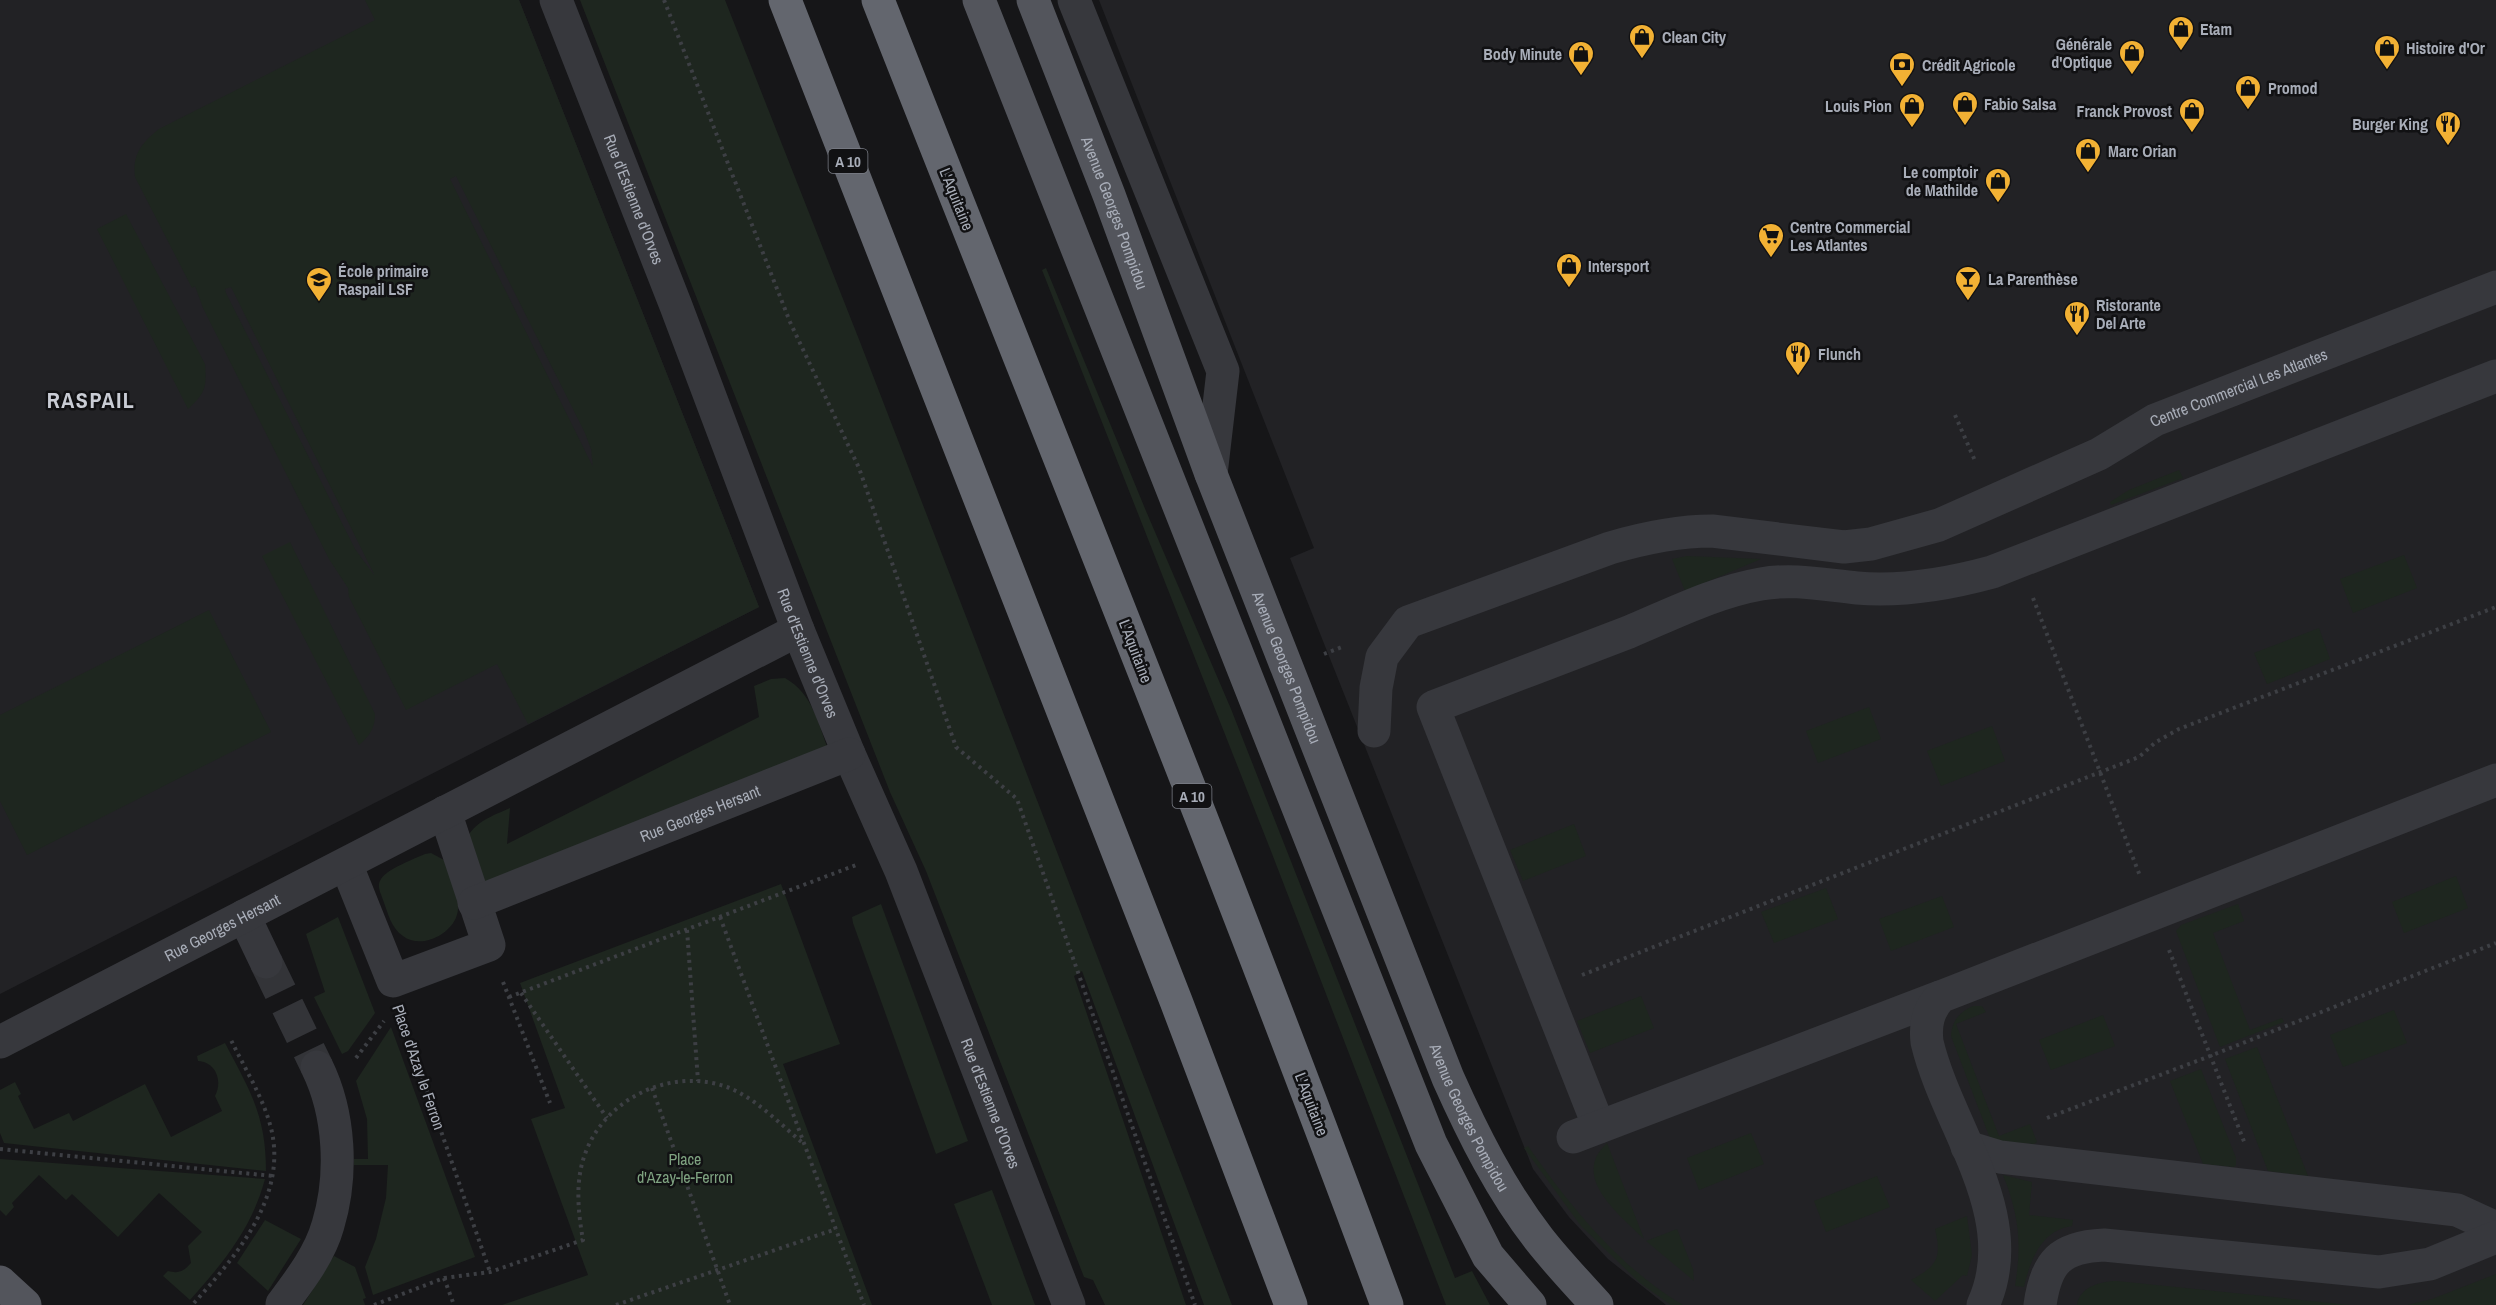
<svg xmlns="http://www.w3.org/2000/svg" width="2496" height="1305" font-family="'Archivo Narrow',sans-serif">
<rect width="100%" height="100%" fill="#161618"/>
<g fill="#222225">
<polygon points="0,0 519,0 759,607 0,994"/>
<polygon points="1099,0 2496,0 2496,1305 1666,1305 1608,1259 1569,1217 1533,1169 1290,558 1314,548"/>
</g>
<g fill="#1e261f" fill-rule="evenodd">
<path d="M 365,0 L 519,0 L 759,607 L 528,724 L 497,664 L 406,710 L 349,597 L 348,588 L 329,559 L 203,308 L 195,286 L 192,288 L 135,177 C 132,154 142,143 159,129 L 375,20 ZM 456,176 L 585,433 L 591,449 L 593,467 L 450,179 ZM 231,287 L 374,574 L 374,575 L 355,549 L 226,293 L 225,289 Z"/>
<polygon points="580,0 725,0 860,342 1232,1305 1204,1305 1082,971 1074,976 1186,1305 1105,1305 1093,1280 1084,1277 926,871 890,792"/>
<path d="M 126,214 L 205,364 C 207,388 205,393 188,409 L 97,229 Z"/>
<polygon points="1046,268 1146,511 1231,709 1455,1278 1472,1271 1490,1305 1446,1305 1269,846 1042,270"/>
<polygon points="2179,470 2183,478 2111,505 2110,502 2129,490"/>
<path d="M 290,542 L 375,714 C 375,729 369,736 359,745 L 262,556 Z"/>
<polygon points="2404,555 2417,588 2353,613 2340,579"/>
<polygon points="1687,556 1761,559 1685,591 1672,559"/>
<polygon points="209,610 271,732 27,855 0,801 0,715"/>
<polygon points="2319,628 2330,659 2267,684 2254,653"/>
<path d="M 785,678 C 813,694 818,723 829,752 L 498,882 L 481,881 L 466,840 C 474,822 492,816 510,808 L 507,844 L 759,717 L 754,686 L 771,679 Z"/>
<polygon points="1869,707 1881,739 1818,763 1806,731"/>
<polygon points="1992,726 2005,761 1941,786 1927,751"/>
<polygon points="1574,824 1586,856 1523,881 1510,850"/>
<path d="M 431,853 L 444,860 C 449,874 459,893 458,909 C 457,932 422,951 403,936 C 391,928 388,913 383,900 C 381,893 376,886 381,879 C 387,869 414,859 425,854 Z"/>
<polygon points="2456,876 2468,908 2404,933 2392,902"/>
<polygon points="781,884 840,1044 783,1064 872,1305 502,1305 588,1275 531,1119 565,1108 520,983"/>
<polygon points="1826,888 1838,919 1774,943 1761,912"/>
<polygon points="1942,896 1954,927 1891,951 1879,919"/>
<polygon points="881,904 968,1141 936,1154 853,923 852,917"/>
<polygon points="2238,904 2244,921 2213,933 2250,1030 2282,1018 2284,1022 2220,1047 2176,931 2181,925"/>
<polygon points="338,917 375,1013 348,1051 342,1054 314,997 325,992 306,934"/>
<polygon points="1641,996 1654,1028 1590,1053 1577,1021"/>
<path d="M 1973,1006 L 1982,1006 L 1986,1012 L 1956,1024 L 1999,1136 L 2030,1124 L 2037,1142 L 2034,1144 L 1991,1141 L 1951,1036 C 1952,1021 1959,1012 1973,1006 Z"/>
<polygon points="2394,1010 2407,1043 2343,1067 2330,1035"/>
<polygon points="2103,1015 2115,1046 2051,1070 2039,1040"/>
<polygon points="391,1027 475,1257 373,1295 365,1267 376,1239 386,1198 388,1165 354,1165 354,1159 368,1159 367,1119 356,1081"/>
<path d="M 225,1043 C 250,1091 266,1115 266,1171 L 4,1143 L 0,1133 L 0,1090 L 15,1082 L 21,1094 L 18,1096 L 34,1129 L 69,1113 L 73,1121 L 145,1084 L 171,1137 L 222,1111 L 215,1096 C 223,1081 216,1062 198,1061 L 197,1056 Z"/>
<polygon points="2257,1047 2308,1176 2268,1171 2225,1059"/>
<polygon points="2201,1069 2236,1158 2236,1165 2234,1167 2203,1164 2170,1081"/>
<polygon points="1751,1133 1764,1164 1699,1190 1687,1158"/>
<path d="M 1607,1143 L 1644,1239 C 1619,1214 1570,1177 1607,1143 Z"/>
<path d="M 1528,1146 C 1569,1205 1620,1268 1683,1305 L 1671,1305 L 1640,1283 L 1581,1226 L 1524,1148 Z"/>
<path d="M 0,1159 L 265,1179 C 252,1228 223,1263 190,1300 L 163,1276 L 168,1271 C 179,1274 184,1271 191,1263 L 188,1246 L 202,1232 L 159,1193 L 118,1237 L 72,1194 L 66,1200 L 39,1175 L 12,1203 L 14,1207 L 6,1216 L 0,1210 Z"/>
<path d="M 2003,1175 L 2032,1182 L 2029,1215 L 2073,1220 L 2072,1226 C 2041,1230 2030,1261 2024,1287 L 2015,1286 C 2022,1243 2019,1215 2003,1175 Z"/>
<polygon points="1877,1176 1890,1207 1826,1232 1814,1201"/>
<polygon points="992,1190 1035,1305 992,1305 954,1204"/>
<path d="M 1967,1216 L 1972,1255 L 1967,1276 L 1963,1275 L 1935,1301 L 1911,1280 C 1937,1266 1942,1258 1935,1229 Z"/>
<polygon points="265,1220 301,1239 268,1291 237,1263"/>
<polygon points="1677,1229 1693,1269 1694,1281 1646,1241"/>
<polygon points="334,1256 355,1267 366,1298 363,1299 365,1305 303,1305"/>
<polygon points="2496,1274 2496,1305 2407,1305 2432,1299"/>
<path d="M 2117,1281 L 2350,1305 L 2077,1305 C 2079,1287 2101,1281 2117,1281 Z"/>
</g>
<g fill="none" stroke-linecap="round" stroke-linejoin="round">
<polyline stroke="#333438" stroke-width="33" stroke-dasharray="33 16" stroke-linecap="butt" points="266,962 317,1067"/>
<g stroke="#3d3f44" stroke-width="4" stroke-dasharray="3 4.5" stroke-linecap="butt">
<polyline points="664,0 790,322 859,468 956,747 1017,799 1195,1305"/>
<polyline points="1955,415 1976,463"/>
<polyline points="2033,598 2140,876"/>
<polyline points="1324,654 1342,647"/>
<polyline points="720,917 864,1305"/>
<polyline points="687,930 698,1081"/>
<polyline points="2169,950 2245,1144"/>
<polyline points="1582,975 2139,757 2156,742 2179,729 2496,607"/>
<polyline points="503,982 550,1103"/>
<polyline points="521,993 607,1118"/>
<polyline points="509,997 856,865"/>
<polyline points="402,1019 490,1272"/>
<polyline points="356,1058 384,1021"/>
<polyline points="652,1088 730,1305"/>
<polyline points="2047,1118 2210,1056 2496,943"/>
<polyline points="0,1149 273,1176"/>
<polyline points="444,1278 454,1305"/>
<path d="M 194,1303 C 236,1256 288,1197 271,1128 C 263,1097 245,1069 231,1040"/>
<path d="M 374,1305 L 444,1278 L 490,1272 L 583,1240 C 578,1212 575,1181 585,1154 C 605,1098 671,1067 727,1087 C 756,1098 781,1125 804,1144"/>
<polyline points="616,1305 836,1229"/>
</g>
<g stroke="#37383d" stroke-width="33">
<path id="s1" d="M 556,0 L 676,306 L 798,630 L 849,754 L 901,871 L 1069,1305"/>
<polyline points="1074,0 1223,371 1211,474"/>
<path id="s2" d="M 1374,731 L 1376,688 L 1382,657 L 1408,622 L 1610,548 C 1644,538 1677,531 1712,531 L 1844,547 L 1871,544 L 1939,525 L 2099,454 L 2155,420 L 2496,287"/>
<polyline points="346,864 393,981 489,945 445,812"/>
<path id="s3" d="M 474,903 L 849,754"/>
<polyline points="244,916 266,962"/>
<path id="s4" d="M 0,1042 L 798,630"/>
<path d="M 1599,1127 L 1433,707 C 1498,682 1564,657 1629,632 C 1672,614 1715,592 1761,584 C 1793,578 1825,585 1857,588 C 1902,592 1948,584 1992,572 L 2496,376"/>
<polyline points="1573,1137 1940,997"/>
<polyline points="1967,1147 2000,1157 2457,1210 2496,1228"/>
<path d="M 282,1304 C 300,1280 320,1254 328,1225 C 343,1175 340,1114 317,1067"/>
<path d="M 1983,1305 C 2024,1216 1947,1127 1927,1042 C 1925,1024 1928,1011 1940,997 L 2496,780"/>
<path d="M 2040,1305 C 2046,1262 2060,1247 2104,1245 L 2379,1272 L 2430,1264 L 2496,1237"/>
</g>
<g stroke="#53555c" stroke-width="33">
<polyline points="979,0 1431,1144 1488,1256 1530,1305"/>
<path id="s5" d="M 1033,0 L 1109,195 L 1211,474 L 1448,1078 C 1473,1134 1501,1190 1539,1239 C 1557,1262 1577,1283 1597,1305"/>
<polyline points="0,1282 25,1305"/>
</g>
<g stroke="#63666e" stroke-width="33">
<polyline points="785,0 1176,1001 1291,1305"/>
<path d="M 878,0 C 1049,434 1225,867 1387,1305"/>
</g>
</g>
<defs>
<symbol id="shop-pin" viewBox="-11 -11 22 30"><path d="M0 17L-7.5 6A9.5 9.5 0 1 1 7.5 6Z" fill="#f2b134" stroke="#111113"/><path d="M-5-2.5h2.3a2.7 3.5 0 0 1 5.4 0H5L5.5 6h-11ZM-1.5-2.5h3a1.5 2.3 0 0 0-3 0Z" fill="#111"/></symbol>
<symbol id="bank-pin" viewBox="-11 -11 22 30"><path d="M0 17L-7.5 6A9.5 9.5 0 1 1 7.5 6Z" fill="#f2b134" stroke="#111113"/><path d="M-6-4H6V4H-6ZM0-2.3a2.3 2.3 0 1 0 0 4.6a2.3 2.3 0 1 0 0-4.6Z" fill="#111"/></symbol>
<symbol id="restaurant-pin" viewBox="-11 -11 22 30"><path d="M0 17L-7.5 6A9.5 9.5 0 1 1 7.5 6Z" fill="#f2b134" stroke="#111113"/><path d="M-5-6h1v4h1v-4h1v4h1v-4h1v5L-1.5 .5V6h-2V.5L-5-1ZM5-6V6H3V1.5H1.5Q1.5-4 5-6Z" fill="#111"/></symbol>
<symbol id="supermarket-pin" viewBox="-11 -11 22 30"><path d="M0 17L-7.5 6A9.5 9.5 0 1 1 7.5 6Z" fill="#f2b134" stroke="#111113"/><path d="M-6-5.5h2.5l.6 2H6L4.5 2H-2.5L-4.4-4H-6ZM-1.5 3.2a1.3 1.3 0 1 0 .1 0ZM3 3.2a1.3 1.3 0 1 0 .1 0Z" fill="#111"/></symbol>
<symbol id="bar-pin" viewBox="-11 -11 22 30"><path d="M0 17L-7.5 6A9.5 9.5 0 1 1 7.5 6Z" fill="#f2b134" stroke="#111113"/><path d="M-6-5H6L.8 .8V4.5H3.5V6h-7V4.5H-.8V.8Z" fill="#111"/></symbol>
<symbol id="school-pin" viewBox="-11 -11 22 30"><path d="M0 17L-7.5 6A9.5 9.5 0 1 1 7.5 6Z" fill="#f2b134" stroke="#111113"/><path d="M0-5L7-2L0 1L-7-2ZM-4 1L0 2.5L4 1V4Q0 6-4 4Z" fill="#111"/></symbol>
</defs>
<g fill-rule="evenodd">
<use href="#shop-pin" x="2166" y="14" width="30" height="40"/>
<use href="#shop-pin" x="1627" y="22" width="30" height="40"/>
<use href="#shop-pin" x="2372" y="33" width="30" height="40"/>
<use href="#shop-pin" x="2117" y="38" width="30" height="40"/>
<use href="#shop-pin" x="1566" y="39" width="30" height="40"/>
<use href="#bank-pin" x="1887" y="50" width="30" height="40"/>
<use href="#shop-pin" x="2233" y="73" width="30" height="40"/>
<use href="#shop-pin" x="1950" y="89" width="30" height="40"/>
<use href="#shop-pin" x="1897" y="91" width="30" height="40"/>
<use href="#shop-pin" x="2177" y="96" width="30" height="40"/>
<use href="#restaurant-pin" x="2433" y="109" width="30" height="40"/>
<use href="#shop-pin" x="2073" y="136" width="30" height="40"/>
<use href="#shop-pin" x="1983" y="166" width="30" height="40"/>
<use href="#supermarket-pin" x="1756" y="221" width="30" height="40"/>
<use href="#shop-pin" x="1554" y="251" width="30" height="40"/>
<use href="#bar-pin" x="1953" y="264" width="30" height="40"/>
<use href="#school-pin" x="304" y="265" width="30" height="40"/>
<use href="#restaurant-pin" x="2062" y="299" width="30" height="40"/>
<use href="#restaurant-pin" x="1783" y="339" width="30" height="40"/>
</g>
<g text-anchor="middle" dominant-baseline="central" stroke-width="5" stroke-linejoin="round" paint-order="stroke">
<g fill="#111113" stroke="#7b7e86" stroke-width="1.5">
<rect x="828.5" y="149" width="39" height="24" rx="4.5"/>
<rect x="1172.5" y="784" width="39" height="24" rx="4.5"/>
</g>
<g font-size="15" font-weight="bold" fill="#a8adb8">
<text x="848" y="161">A 10</text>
<text x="1192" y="796">A 10</text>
</g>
<g font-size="16" font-weight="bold" fill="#a8adb8" stroke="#111113" text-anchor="start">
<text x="2200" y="29">Etam</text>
<text x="1662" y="37">Clean City</text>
<text x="2112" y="44" text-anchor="end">Générale<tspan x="2112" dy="18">d'Optique</tspan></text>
<text x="2406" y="48">Histoire d'Or</text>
<text x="1562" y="54" text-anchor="end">Body Minute</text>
<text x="1922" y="65">Crédit Agricole</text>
<text x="2268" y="88">Promod</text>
<text x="1984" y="104">Fabio Salsa</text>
<text x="1892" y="106" text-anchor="end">Louis Pion</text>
<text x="2172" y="111" text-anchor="end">Franck Provost</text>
<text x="2428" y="124" text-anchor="end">Burger King</text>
<text x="2108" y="151">Marc Orian</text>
<text x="1978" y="172" text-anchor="end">Le comptoir<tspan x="1978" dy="18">de Mathilde</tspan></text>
<text x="1790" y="227">Centre Commercial<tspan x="1790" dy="18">Les Atlantes</tspan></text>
<text x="1588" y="266">Intersport</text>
<text x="338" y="271">École primaire<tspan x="338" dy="18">Raspail LSF</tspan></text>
<text x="1988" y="279">La Parenthèse</text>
<text x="2096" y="305">Ristorante<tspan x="2096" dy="18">Del Arte</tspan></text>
<text x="1818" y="354">Flunch</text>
</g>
<g font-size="16" fill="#a8adb8" stroke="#111113">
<text transform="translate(957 199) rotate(68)">L'Aquitaine</text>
<text stroke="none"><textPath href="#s1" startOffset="214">Rue d'Estienne d'Orves</textPath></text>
<text stroke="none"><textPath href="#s5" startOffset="228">Avenue Georges Pompidou</textPath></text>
<text stroke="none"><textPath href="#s2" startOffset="998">Centre Commercial Les Atlantes</textPath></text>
<text transform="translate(1136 651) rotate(69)">L'Aquitaine</text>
<text stroke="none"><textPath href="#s1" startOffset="700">Rue d'Estienne d'Orves</textPath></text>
<text stroke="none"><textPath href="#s5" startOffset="714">Avenue Georges Pompidou</textPath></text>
<text stroke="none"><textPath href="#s3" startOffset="243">Rue Georges Hersant</textPath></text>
<text stroke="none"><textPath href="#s4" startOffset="250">Rue Georges Hersant</textPath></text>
<text transform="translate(419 1067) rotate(71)">Place d'Azay le Ferron</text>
<text stroke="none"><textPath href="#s1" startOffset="1186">Rue d'Estienne d'Orves</textPath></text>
<text transform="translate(1312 1104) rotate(69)">L'Aquitaine</text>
<text stroke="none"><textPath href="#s5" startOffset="1200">Avenue Georges Pompidou</textPath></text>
</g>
<g font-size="16" fill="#7fa381" stroke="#111113">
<text x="685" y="1159">Place<tspan x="685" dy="18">d'Azay-le-Ferron</tspan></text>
</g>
<g font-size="22" font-weight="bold" letter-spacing="1.5" fill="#c9ccd4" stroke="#111113">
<text x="91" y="400">RASPAIL</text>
</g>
</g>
</svg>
